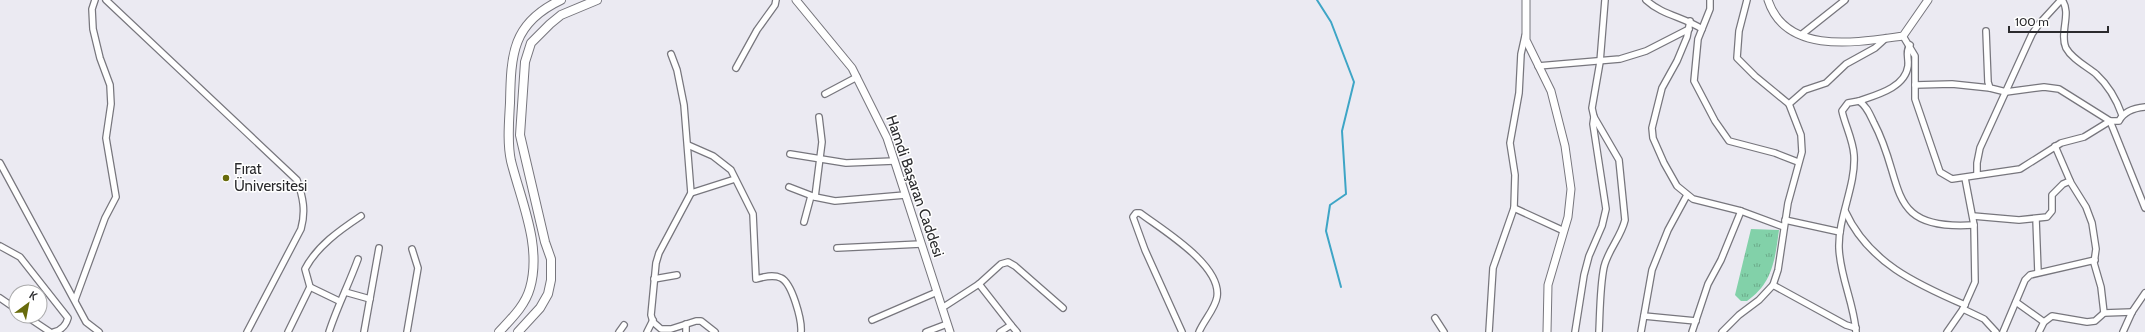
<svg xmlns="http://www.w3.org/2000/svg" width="2145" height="332" font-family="Cabin,sans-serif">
<defs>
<pattern id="park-tufts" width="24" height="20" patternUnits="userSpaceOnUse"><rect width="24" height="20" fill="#82d1a9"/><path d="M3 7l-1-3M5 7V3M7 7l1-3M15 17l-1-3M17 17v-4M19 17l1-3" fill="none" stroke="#6baa8a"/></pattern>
</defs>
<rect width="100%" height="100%" fill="#ebeaf2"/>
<path fill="url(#park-tufts)" d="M 1751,229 L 1779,230 C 1775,259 1773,283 1747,301 L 1741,301 L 1735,295 Z"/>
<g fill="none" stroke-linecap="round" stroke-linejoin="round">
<polyline stroke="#3ea5c6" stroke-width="2" points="1317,0 1331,22 1354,82 1342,131 1346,194 1330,205 1326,231 1341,287"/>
<defs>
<g id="minor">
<path d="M 106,0 L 297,180 C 303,197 306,211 301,229 L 247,332"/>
<path d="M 1646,0 C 1662,15 1684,17 1702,29 L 1698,39 L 1694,81 L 1715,121 L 1729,141 L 1775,153 L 1798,162"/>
<path d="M 2062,0 C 2072,13 2059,33 2066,48 C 2072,59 2086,66 2096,74 C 2109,86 2116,98 2122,115"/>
<polyline points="1690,21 1687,37 1677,61 1662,88 1652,128 1653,138 1664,163 1677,186 1693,199 1741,211 1784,227"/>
<polyline points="1702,29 1710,9 1710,0"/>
<polyline points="1986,31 1988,82 1990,88 2006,92 2044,87 2059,89 2110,121 2145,208"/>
<polyline points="1801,35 1845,0"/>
<path d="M 1903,36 L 1915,56 L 1915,99 L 1940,172 L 1952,179 L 2020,169 L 2061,143 L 2084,137 L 2110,121 L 2119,121 C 2124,111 2134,108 2145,107"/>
<polyline points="671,54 677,70 684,105 691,193 659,253 656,263 651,315 653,322 661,329 671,329 696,321 701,321 715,332"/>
<polyline points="1538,66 1620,59 1646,51 1689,29"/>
<polyline points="736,68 757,30 775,5 776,0"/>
<polyline points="1915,85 1952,84 1990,88"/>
<polyline points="825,94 857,77"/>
<path d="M 1859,101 C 1876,95 1905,88 1908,66 C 1909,58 1905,52 1910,45"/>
<polyline points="1789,104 1805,90 1826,83 1846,64 1875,48 1886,38"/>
<path d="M 688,145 L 713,156 L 731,170 L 753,214 L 756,279 C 763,277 773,274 781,278 C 792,283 802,320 801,332"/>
<polyline points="2055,146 2071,183 2086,207 2092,223 2096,249 2094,263 2101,287 2104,313"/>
<polyline points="790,154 846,163 894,161"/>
<polyline points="0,163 86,322 99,332"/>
<polyline points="1977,175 1977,163 1980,148 2032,34 2039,24 2061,0"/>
<polyline points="789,187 815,197 835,201 905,195"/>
<polyline points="691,193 735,179"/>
<polyline points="815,197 822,142 819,117"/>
<polyline points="1514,208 1564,231"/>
<path d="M 1845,211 C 1868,262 1916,284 1965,305"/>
<polyline points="1973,216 2019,220 2047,217 2052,211 2052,195 2063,184 2070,181"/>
<polyline points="2036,219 2038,272"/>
<polyline points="1785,220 1840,232"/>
<polyline points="804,222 811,196"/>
<path d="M 0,246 L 20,257 L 68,318 C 66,325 62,330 54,332"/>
<polyline points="837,248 921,244"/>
<polyline points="654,279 677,275"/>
<polyline points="979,284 1011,325"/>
<polyline points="1773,285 1846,325 1856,328"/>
<polyline points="310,287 339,301"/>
<polyline points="345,292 370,299"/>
<polyline points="0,298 16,309"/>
<polyline points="75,300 105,218 116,197 106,138 111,104 110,85 100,58 93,29 92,9 95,0"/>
<polyline points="2016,302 2044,322"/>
<polyline points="942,308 979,284 1001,264 1008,262 1015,266 1063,308"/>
<polyline points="1963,309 1984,319 1996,332"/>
<polyline points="26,316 50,332"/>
<polyline points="1644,316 1696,321"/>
<polyline points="1435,318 1444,332"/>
<polyline points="872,320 937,292"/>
<polyline points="686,324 686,332"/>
<path d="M 288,332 L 310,287 L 305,269 C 317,246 340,230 361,216"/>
<path d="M 329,332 C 337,307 349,284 358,259"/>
<polyline points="364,332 379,248"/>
<polyline points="407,332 418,268 412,249"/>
<polyline points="619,332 624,325"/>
<polyline points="647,332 653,320"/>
<polyline points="926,332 947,324"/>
<polyline points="1000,332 1011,325 1017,332"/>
<path d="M 1182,332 L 1145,250 L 1133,217 L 1136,213 L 1140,213 C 1161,229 1222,265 1217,297 C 1215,309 1204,320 1199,332"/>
<polyline points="1489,332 1493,268 1514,208 1515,175 1510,143 1519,93 1521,54 1525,36"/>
<polyline points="1575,332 1584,275 1589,256 1602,226 1606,209 1593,124 1594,117"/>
<path d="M 1599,332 C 1600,312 1600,286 1604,267 C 1608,250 1621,237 1625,220 L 1619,160 L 1594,117 L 1592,108 L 1600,62 L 1605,0"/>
<polyline points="1641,332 1652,270 1668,230 1687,195"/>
<polyline points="1692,332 1708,284 1721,260 1741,211"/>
<polyline points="1722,332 1739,315 1759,300 1773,285 1778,270 1788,203 1802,152 1801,135 1789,104 1755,76 1737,58 1739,31 1747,0"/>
<path d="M 1856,332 C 1854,303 1840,277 1839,248 C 1838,217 1856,186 1854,155 C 1853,140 1845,125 1842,111 L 1848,103 L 1859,101 C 1867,106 1870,115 1874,123 C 1906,183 1883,231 1974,225"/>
<polyline points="1947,332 1963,309 1975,282 1974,225 1965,178"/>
<polyline points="2003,332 2025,280 2030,275 2095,260"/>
<polyline points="2039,332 2044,322 2052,316 2087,322 2095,321 2104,313 2132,312"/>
<polyline points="2123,332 2132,312 2145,293"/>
</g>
<g id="tertiary">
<polyline points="796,0 852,68 887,138 950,332"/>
<polyline points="1526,0 1526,40 1551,91 1565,146 1571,189 1568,217 1548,285 1547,332"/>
<path d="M 1768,0 C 1786,56 1859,42 1903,36 L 1928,0"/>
</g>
<g id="secondary">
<path d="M 499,332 C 511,319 525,306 530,288 C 542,246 521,201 511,161 C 507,143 509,122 510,103 C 511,54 512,23 561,0"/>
<polyline points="518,332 540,308 548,294 551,280 551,259 545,242 520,135 525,62 531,43 550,24 561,15 597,0"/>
</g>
</defs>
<use href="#minor" stroke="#77767d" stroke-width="8"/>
<use href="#tertiary" stroke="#77767d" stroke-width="9"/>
<use href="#secondary" stroke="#77767d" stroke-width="10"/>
<use href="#minor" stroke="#fff" stroke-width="5.5"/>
<use href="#tertiary" stroke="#fff" stroke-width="7"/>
<use href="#secondary" stroke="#fff" stroke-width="8"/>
</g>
<circle fill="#686b0c" stroke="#fff" stroke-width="1.5" cx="226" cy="178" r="4"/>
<g text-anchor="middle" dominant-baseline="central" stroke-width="3" stroke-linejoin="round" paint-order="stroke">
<g font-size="15" fill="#2b2b2e" stroke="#fff" text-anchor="start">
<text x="234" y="169">Fırat<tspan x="234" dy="17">Üniversitesi</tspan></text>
</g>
<g font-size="15" fill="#2b2b2e" stroke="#fff">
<text transform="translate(915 186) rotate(71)">Hamdi Başaran Caddesi</text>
</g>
</g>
<g transform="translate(28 304) rotate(32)"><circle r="19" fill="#ffffff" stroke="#aaaaab"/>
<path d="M0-3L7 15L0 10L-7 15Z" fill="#686b0c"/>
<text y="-6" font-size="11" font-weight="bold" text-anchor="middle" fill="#2b2b2e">K</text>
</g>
<path d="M2009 26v6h99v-6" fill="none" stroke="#2b2b2e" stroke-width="2"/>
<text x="2015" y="26" font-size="12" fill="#2b2b2e" stroke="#ffffff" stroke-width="3" paint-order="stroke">100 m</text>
</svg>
